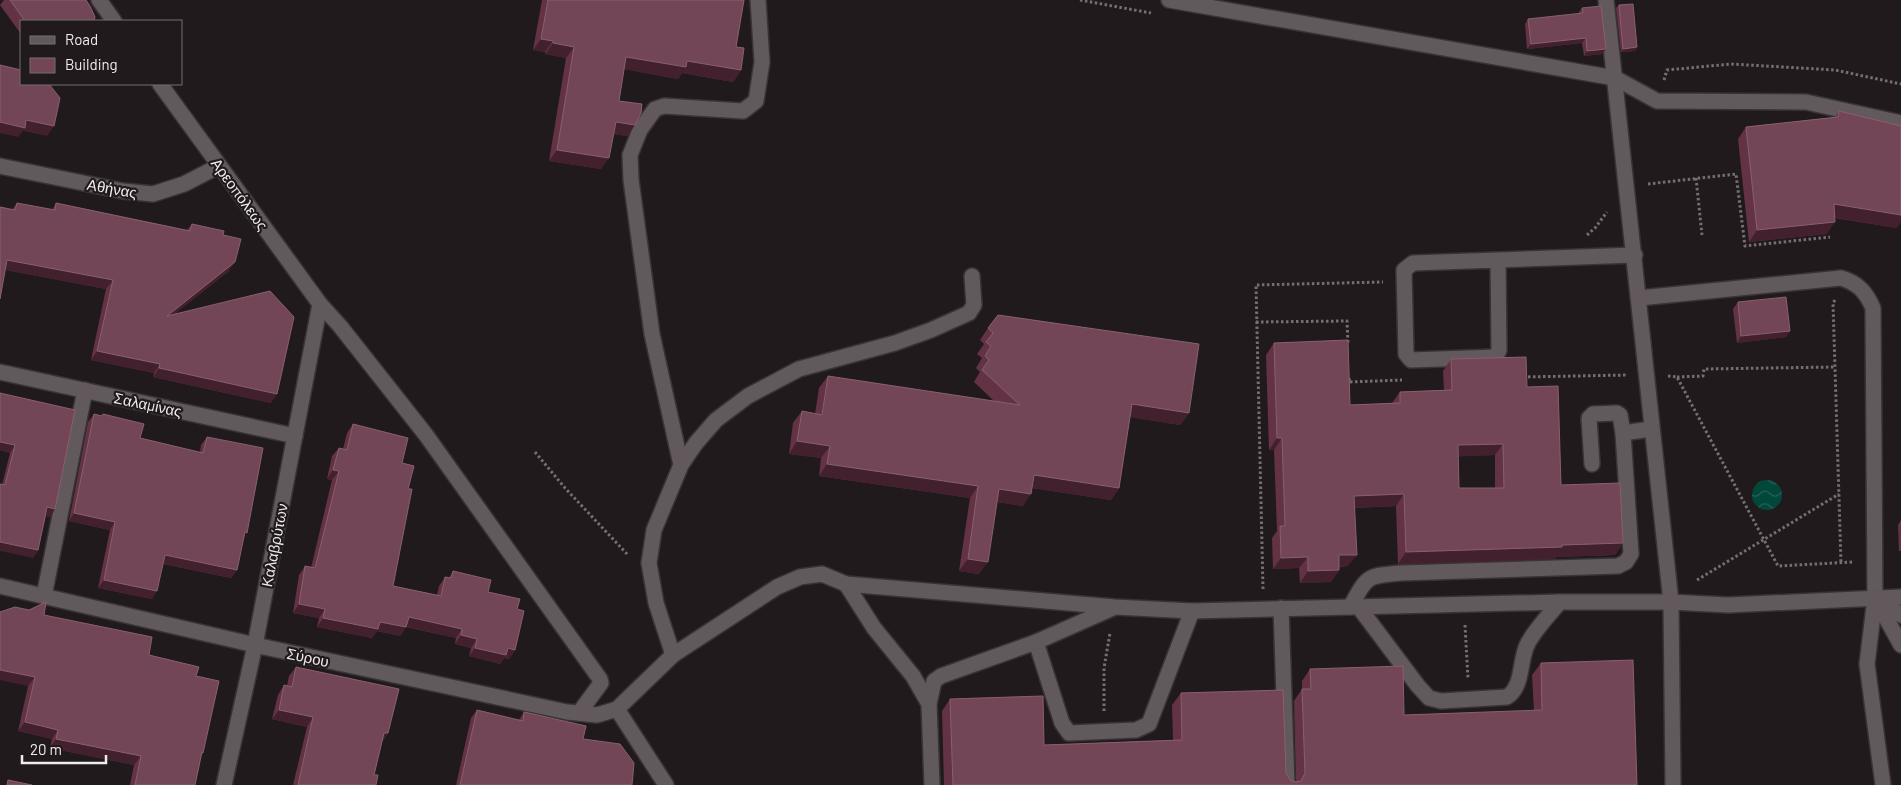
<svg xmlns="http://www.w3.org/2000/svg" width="1901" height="785" font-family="Barlow,sans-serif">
<defs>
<pattern id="water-waves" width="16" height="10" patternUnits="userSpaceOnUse" patternTransform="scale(1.25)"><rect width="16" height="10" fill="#01473a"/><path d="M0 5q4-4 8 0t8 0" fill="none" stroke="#266257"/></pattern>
</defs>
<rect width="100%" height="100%" fill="#211a1c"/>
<circle fill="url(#water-waves)" cx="1767" cy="495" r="15"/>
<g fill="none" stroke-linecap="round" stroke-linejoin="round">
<defs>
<g id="minor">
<polyline points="99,0 114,21"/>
<polyline points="1169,0 1615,78 1657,101 1806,102 1901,123"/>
<polyline points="1606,0 1671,602 1673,785"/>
<polyline points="160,84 320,304 340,326 426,435 600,679 601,683 579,713"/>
<polyline points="0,166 123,191 153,194 184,184 219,166"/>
<polyline points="1498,260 1499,350 1496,357 1411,360 1406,354 1404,270 1413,263 1635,255"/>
<path d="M 1639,298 L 1841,278 C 1858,283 1866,292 1873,308 L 1875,598 L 1867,664 L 1883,785"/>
<polyline points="0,372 295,436"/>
<polyline points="1592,464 1589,418 1593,414 1617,413 1620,415 1623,433 1651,429"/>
<polyline points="681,465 652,334 631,180 630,155 640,130 655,109 664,106 743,111 756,101 762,62 758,0"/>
<polyline points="846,584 874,628 913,676 929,704"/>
<polyline points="0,586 255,645 567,712 597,715 617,709 673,655 777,587 800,577 822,574 846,584 1115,607 1192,611 1560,602 1671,602 1728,605 1901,597"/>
<polyline points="44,596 85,390"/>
<polyline points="1875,598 1901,645"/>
<polyline points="1877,599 1901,615"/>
<path d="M 1358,606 L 1418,686 L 1429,698 L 1441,701 L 1507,697 C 1524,686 1519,659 1528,643 C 1536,628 1549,615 1560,602"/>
<path d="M 1350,607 C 1368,576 1365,576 1401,573 L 1618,566 L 1626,562 L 1631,554 L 1623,433"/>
<polyline points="1281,608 1287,785"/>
<polyline points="1036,642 1062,723 1069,733 1136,730 1149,724 1192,611"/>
<polyline points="673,655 656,603 649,563 654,530 681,465 696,443 716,420 748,396 799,369 895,343 931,330 969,313 974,305 972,276"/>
<polyline points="617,709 666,785"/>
<polyline points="224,785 255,645 320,304"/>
<polyline points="932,785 929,704 934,681 941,676 1036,642 1113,608"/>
</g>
</defs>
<use href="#minor" stroke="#383435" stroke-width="18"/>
<g stroke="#756f71" stroke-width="3" stroke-dasharray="2.5 2.5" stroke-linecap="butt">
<polyline points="1080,0 1151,13"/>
<polyline points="1664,80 1667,70 1731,64 1835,70 1901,84"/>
<polyline points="1696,178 1702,235"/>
<polyline points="1648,184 1736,174 1745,246 1830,237"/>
<polyline points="1587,235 1595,228 1607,212"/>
<polyline points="1835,300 1833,303 1841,563"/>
<polyline points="1256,322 1347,321 1348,344"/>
<polyline points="1668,376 1677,377 1778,566 1853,562"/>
<polyline points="1523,377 1627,375"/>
<polyline points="1677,377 1703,376 1704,369 1835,367"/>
<polyline points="1349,378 1349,382 1402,380"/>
<polyline points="535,452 565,488 628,555"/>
<polyline points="1697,580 1839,494"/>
<polyline points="1263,589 1256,285 1383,282"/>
<polyline points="1465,625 1468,679"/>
<polyline points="1104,711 1104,668 1110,633"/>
</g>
<use href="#minor" stroke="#61595b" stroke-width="15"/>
</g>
<g fill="#643245" fill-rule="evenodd">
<polygon points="4,0 86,0 94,21 21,21 21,34 0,5"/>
<polygon points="542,0 744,0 736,47 741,70 733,82 682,73 678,79 624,69 619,101 635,125 627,136 614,134 601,169 549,161 566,58 545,54 545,52 533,50"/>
<polygon points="1619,5 1637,47 1635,51 1621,52 1616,8"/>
<polygon points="1582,8 1606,49 1602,54 1584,56 1582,43 1527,49 1525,24 1528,19 1579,14 1579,12"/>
<polygon points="1839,111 1897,228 1835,218 1827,234 1749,242 1738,139 1746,127 1835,117"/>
<polygon points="17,203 52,210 56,203 187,230 192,224 223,235 229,271 174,314 271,403 153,377 154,373 91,360 106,289 6,270 12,210"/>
<polygon points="1738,302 1790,331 1786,337 1737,343 1733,309"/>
<polygon points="988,328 1189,413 1180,425 1130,417 1119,488 1111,500 1032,488 1023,506 997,502 979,574 959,571 970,498 819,476 821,458 789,454 793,423 802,411 815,414 819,388 828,376 994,401 974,382 980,372 976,368 982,358 977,354 984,344 980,340"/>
<path d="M 1274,343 L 1350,405 L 1392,403 L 1400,392 L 1444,390 L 1443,371 L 1451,359 L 1527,387 L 1561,485 L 1623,543 L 1615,555 L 1556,557 L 1554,559 L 1398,564 L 1396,506 L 1355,508 L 1348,566 L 1339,567 L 1339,570 L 1331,582 L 1300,583 L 1299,568 L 1273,569 L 1272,538 L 1277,531 L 1274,450 L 1269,450 L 1266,355 ZM 1495,455 L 1495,488 L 1459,488 L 1458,456 Z"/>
<polygon points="0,393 50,517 46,516 38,550 33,558 2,485 10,453 0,450"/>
<polygon points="94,414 102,416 103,414 140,438 200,452 201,445 207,437 244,537 237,570 231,578 163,564 152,599 98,588 110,530 69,521 88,422"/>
<polygon points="353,424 402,463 408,489 393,586 437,595 439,586 445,577 449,578 453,571 517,609 515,650 509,659 504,658 500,664 469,656 471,648 455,644 456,638 406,627 400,636 377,631 372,638 317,627 319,618 293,613 299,575 305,566 311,568 332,480 327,479 332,456 339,448 343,449 347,433"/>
<polygon points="1901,520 1901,551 1899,551 1898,525"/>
<polygon points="44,615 149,655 196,676 203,753 201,756 195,785 130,785 134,765 50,748 52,739 18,731"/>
<polygon points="1541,663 1637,785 944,785 942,711 950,699 1044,745 1173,740 1172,705 1181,693 1286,773 1291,781 1296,782 1294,701 1302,689 1302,681 1310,669 1404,715 1534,711 1532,675"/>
<polygon points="296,667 388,733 382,742 374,775 376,785 293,785 307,727 272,719 278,695 284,685 287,686 289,676"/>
<polygon points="477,710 519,720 524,712 583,739 632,785 456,785 471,718"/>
</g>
<g fill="#43202d">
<polygon points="1586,38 1582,43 1527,49 1531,44"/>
<polygon points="541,39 553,41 545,52 533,50"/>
<polygon points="553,43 574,47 566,58 545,54"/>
<polygon points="1637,47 1635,51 1621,52 1623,49"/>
<polygon points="1606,49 1602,54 1584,56 1587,51"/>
<polygon points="626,57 687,61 741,70 733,82 682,73 678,79 618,68"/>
<polygon points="26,120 54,126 47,136 23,131 18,137 0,133 0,122"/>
<polygon points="616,122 635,125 627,136 608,133"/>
<polygon points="557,150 609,158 601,169 549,161"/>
<polygon points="1834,204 1901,215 1901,222 1897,228 1825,216"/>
<polygon points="1835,222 1827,234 1749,242 1757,230"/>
<polygon points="7,260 113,280 106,289 1,269"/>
<polygon points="235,262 229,271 161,325 167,316"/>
<polygon points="1790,331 1786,337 1737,343 1741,336"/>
<polygon points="97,351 160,364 154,373 91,360"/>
<polygon points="159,368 277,394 271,403 153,377"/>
<polygon points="1132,404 1189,413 1180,425 1123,416"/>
<polygon points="1277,438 1282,438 1274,450 1269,450"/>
<polygon points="797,441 830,446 821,458 789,454"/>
<polygon points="0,442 15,445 10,453 0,450"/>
<polygon points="1503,444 1495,455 1450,457 1458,445"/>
<polygon points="827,464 978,486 970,498 819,476"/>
<polygon points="333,470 339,471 332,480 327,479"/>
<polygon points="1034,475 1119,488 1111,500 1025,487"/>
<polygon points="999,489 1031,494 1023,506 991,501"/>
<polygon points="1404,494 1396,506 1346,508 1354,496"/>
<polygon points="47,507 55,509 50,517 42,515"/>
<polygon points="74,513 115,522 110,530 69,521"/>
<polygon points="0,542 38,550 33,558 0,551"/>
<polygon points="1623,543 1615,555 1556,557 1554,559 1398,564 1406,552"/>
<polygon points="165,555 237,570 231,578 159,563"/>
<polygon points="1339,555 1357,555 1348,566 1331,567"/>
<polygon points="1308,557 1299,568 1273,569 1281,558"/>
<polygon points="968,559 988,562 979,574 959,571"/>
<polygon points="1339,570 1331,582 1300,583 1308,571"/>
<polygon points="104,580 157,591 152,599 98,588"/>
<polygon points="299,604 325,609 319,618 293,613"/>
<polygon points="409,617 462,629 456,638 403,626"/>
<polygon points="323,618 380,622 406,627 400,636 377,631 372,638 317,627"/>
<polygon points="461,635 477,639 471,648 455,644"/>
<polygon points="475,648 508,648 515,650 509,659 504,658 500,664 469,656"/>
<polygon points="0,670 35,677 28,686 0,680"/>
<polygon points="279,710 313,717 307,727 272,719"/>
<polygon points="25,722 58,730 52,739 18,731"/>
<polygon points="384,733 388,733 381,743"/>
<polygon points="56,739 141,756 134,765 50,748"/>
</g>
<g fill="#734657" stroke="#87606e" fill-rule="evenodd">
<polygon points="10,0 86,0 90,6 95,17 94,21 25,21"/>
<polygon points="548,0 744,0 736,47 744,48 741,70 687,61 686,67 626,57 619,101 642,104 641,113 635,125 616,122 609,158 557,150 574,47 553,43 553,41 541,39"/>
<polygon points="1633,4 1637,47 1623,49 1619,5"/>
<polygon points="1601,6 1606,49 1587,51 1586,38 1531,44 1528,19 1583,13 1582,8"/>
<polygon points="0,65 21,70 21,84 49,84 60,98 54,126 26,120 25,128 0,122"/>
<polygon points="1839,111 1901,126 1901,215 1834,204 1835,222 1757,230 1746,127 1838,117"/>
<polygon points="17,203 55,210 56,203 190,231 192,224 224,231 223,235 241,239 235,262 167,316 270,291 294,317 277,394 159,368 160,364 97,351 113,280 7,260 0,299 0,207 15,210"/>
<polygon points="1786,297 1790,331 1741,336 1738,302"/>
<polygon points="998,315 1199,344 1189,413 1132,404 1119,488 1034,475 1031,494 999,489 988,562 968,559 978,486 827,464 830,446 797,441 802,411 822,415 828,376 1020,405 982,370 989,360 985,356 991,346 986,342 993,333 988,328"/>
<path d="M 1348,340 L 1350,405 L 1400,403 L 1400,392 L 1452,390 L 1451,359 L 1526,357 L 1527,387 L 1558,386 L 1561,485 L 1620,483 L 1623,543 L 1562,545 L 1562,547 L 1406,552 L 1404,494 L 1354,496 L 1357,555 L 1339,555 L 1339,570 L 1308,571 L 1308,557 L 1281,558 L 1280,526 L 1285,526 L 1282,438 L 1277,438 L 1274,343 ZM 1503,444 L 1504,488 L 1459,488 L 1458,445 Z"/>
<polygon points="0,393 75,410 55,509 47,507 38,550 0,542 0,484 5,485 15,445 0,442"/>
<polygon points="94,414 102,416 103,414 144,424 140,438 203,453 207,437 263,448 247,533 245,532 237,570 165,555 157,591 104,580 115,522 74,513"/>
<polygon points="353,424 408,438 402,463 414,466 408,489 412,489 393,586 441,596 445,577 451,578 453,571 491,580 488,592 520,599 517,609 524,611 515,650 508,648 506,655 475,648 477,639 461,635 462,629 409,617 406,627 380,622 378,629 323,618 325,609 299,604 305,566 315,568 339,471 333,470 339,448 347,450"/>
<polygon points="46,602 44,615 152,637 149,655 199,667 196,676 219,681 203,753 202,752 195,785 135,785 141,756 56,739 58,730 25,722 35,677 0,670 0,612 15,607 29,610"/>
<polygon points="1633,660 1637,785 953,785 950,699 1043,696 1044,745 1182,740 1181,693 1283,690 1286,773 1291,781 1296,782 1301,781 1305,773 1302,689 1311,689 1310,669 1403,666 1404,715 1542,710 1541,663"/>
<polygon points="296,667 399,689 388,733 384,733 374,775 378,775 376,785 298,785 313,717 279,710 284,685 292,687"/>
<polygon points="477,710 523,721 524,712 586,726 583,739 620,744 634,763 632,785 460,785"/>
<polygon points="8,780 32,785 7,785"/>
</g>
<g text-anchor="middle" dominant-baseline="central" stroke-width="4.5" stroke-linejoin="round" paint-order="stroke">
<g font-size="15" fill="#efebec" stroke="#211a1c">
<text transform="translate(112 188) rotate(10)">Αθήνας</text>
<text transform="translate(240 194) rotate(54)">Αρεοπόλεως</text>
<text transform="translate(148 404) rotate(12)">Σαλαμίνας</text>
<text transform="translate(274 545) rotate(-79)">Καλαβρύτων</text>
<text transform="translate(308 657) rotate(12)">Σύρου</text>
</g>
</g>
<rect x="20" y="20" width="162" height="65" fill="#211a1c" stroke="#736e6f"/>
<rect x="30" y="36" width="25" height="8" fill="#61595b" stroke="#736e6f"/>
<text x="65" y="45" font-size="15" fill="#efebec">Road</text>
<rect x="30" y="58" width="25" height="15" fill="#734657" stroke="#736e6f"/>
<text x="65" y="70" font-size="15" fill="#efebec">Building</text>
<path d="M22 755v8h84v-8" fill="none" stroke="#efebec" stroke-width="2.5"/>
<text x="30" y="755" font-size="15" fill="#efebec" stroke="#211a1c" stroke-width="4" paint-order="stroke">20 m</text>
</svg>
